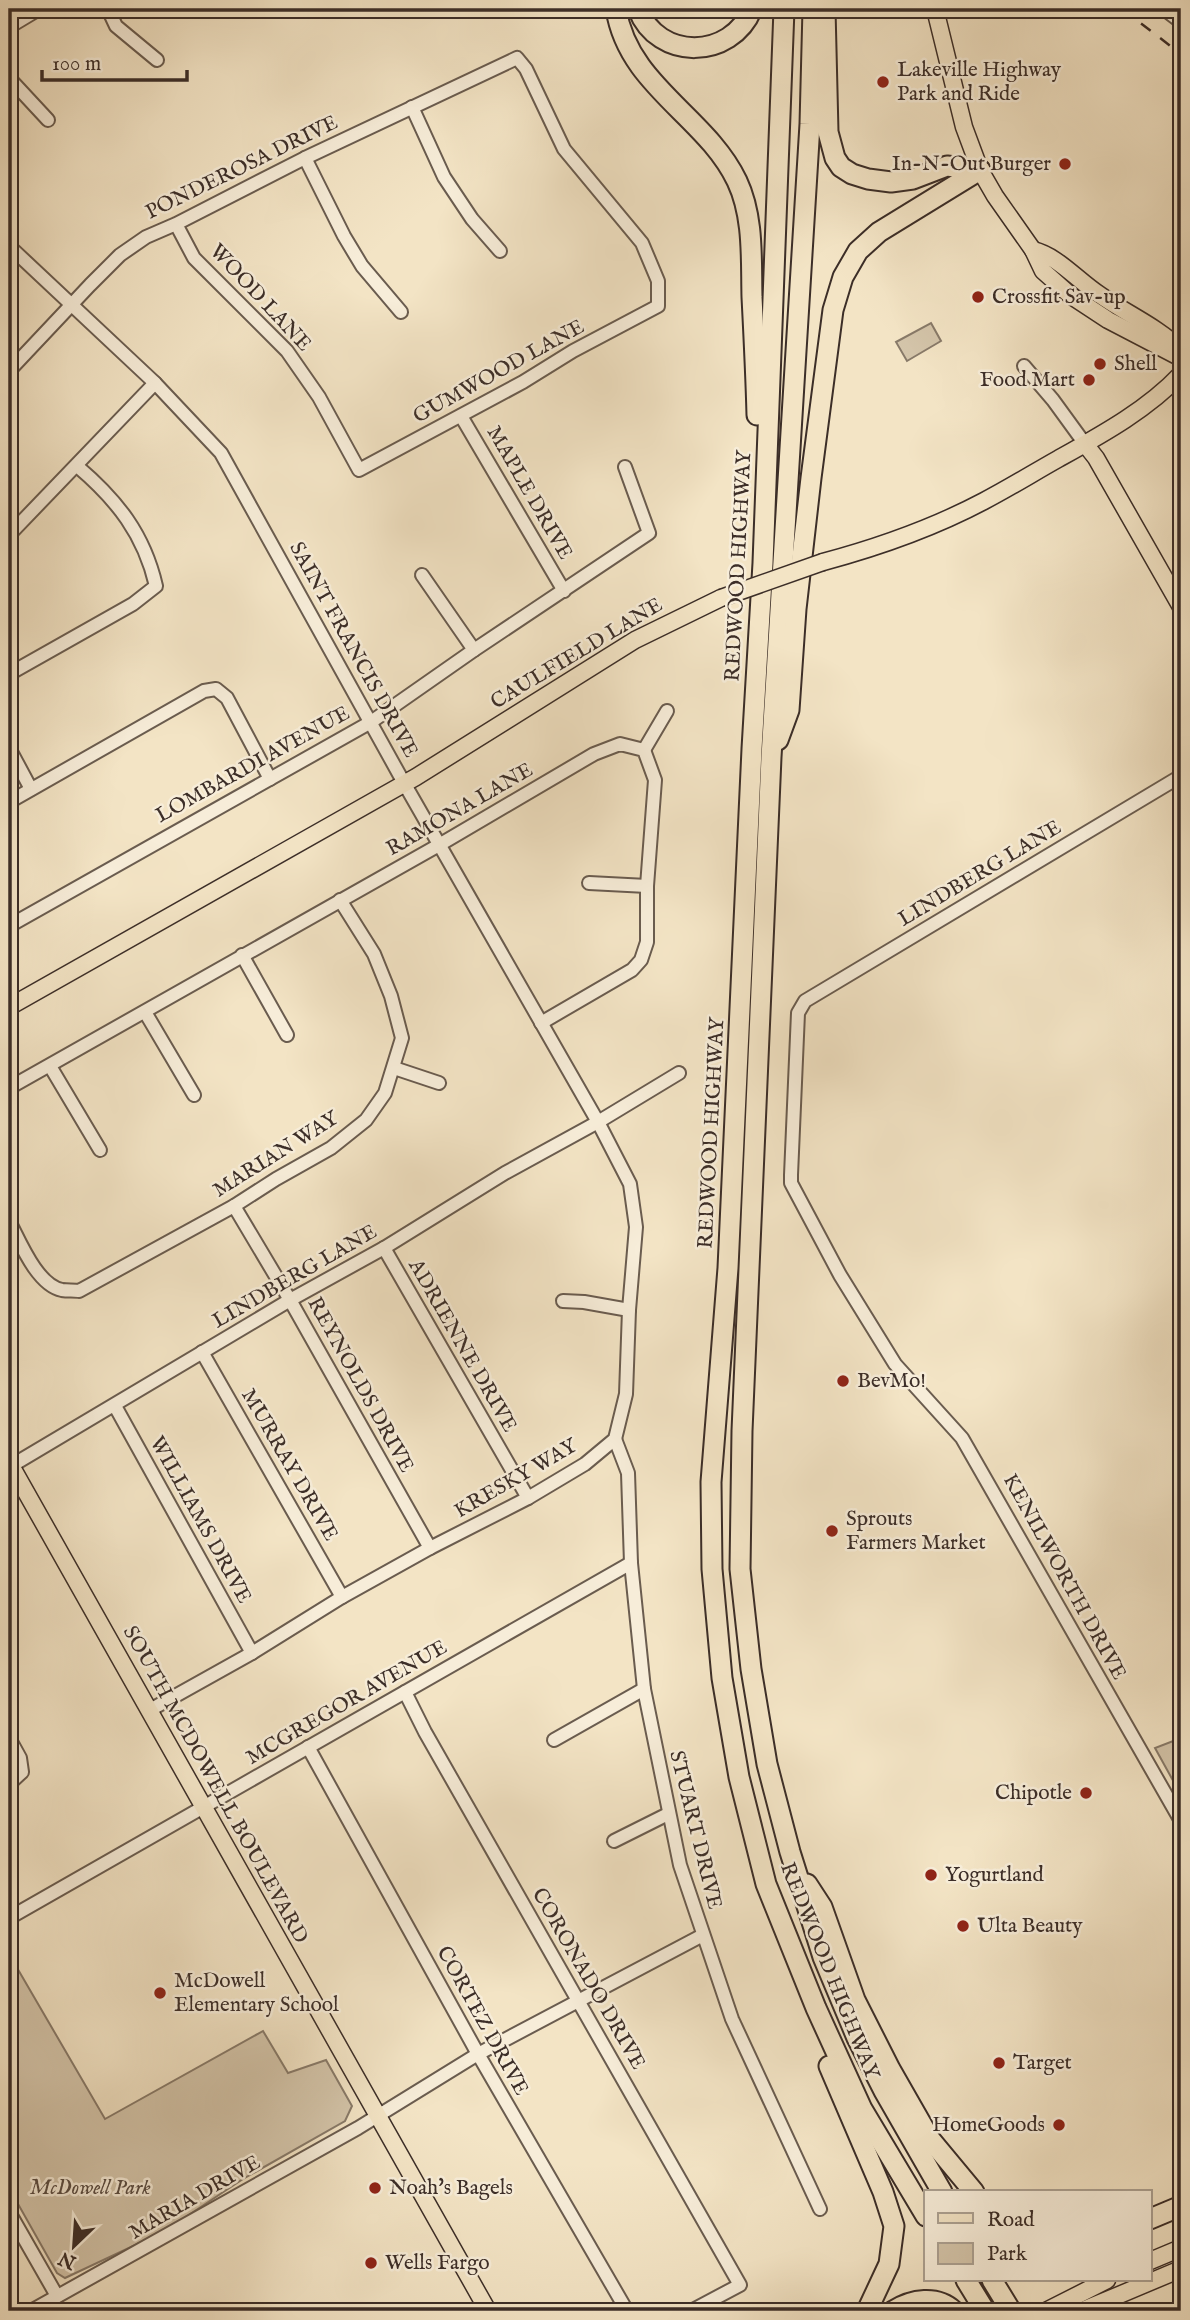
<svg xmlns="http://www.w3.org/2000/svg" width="1190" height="2320" font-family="'IM FELL English',serif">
<rect width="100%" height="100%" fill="#f3e4c5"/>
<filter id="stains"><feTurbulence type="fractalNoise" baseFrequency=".00286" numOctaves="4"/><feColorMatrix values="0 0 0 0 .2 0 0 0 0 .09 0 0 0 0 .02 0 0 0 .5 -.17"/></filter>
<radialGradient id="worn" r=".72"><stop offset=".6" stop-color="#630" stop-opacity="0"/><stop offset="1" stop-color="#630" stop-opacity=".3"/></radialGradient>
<g fill="#d4c5aa" stroke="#887a69" stroke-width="2">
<polygon points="931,323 941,341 907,361 896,342"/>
<polygon points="1181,1738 1181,1795 1155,1748"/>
<polygon points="9,1954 105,2119 263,2031 288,2073 326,2060 352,2106 345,2121 243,2179 163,2232 65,2278 57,2273 9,2188"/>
</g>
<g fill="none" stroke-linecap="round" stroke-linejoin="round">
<defs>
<g id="minor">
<polyline points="108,9 116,26 157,60"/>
<polyline points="1164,9 1181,22"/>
<polyline points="9,27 39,9"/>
<polyline points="9,78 48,120"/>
<polyline points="412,107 444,177 472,219 500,251"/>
<polyline points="305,158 344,236 362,266 401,312"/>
<polyline points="9,246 155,383 221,453 404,783 598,1122 630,1184 636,1227 629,1310 626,1394 615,1439 585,1464 528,1498 430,1548 342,1597 252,1653 150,1710"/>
<polyline points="1024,366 1053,400 1085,444"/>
<polyline points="9,371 90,285 120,255 146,237 176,224 305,158 517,58 526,69 564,149 642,243 658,281 658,306 573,351 523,382 359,470 319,397 287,351 194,258 176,224"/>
<polyline points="461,416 564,591"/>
<polyline points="9,535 155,383"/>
<polyline points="422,575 474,650"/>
<path d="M 9,674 L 133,604 L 156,586 C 144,534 117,500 77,466"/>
<polyline points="9,748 31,789"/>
<polyline points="644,750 667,711"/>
<polyline points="1181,776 805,1001 798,1013 791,1175 791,1183 840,1275 895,1364 962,1438 1181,1821"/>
<polyline points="9,802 204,691 216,689 227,698 270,779"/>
<polyline points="589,883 647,886"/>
<polyline points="9,926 371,722 474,650 649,533 625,467"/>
<polyline points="242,955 287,1035"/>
<polyline points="145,1012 194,1095"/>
<polyline points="50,1066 100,1150"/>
<polyline points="394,1068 439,1083"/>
<polyline points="9,1088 439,845 594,754 620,744 644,750 655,780 647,886 647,942 641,960 632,970 541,1023"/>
<polyline points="234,1206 290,1300 430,1548"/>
<path d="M 9,1221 C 20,1242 37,1285 62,1290 C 68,1291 74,1290 79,1291 L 234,1206 L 276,1179 L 331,1148 L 366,1120 L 385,1093 L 402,1038 L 391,996 L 374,954 L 340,900"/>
<polyline points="384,1248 528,1498"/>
<polyline points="563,1301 584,1302 629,1310"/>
<polyline points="202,1352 342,1597"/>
<polyline points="115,1406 252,1653"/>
<polyline points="615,1439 628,1473 631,1563 644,1689 680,1865 732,2019 820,2209"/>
<polyline points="11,1466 290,1300 384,1248 505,1173 598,1122 679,1073"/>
<polyline points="9,1495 23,1487"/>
<polyline points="405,1692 425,1732 740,2285 691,2311"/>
<polyline points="9,1738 20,1758 22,1772 9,1784"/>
<polyline points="554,1740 644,1689"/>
<polyline points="308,1747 478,2054 627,2311"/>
<polyline points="614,1841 668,1814"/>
<polyline points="9,1918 631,1563"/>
<polyline points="9,2212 57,2296"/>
<polyline points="31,2311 358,2128 478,2054 703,1935"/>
</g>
<g id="major">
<polyline points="935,9 964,127 980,170 995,196 1033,250 1043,271 1070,295 1108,320 1181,358"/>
<path d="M 1033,250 C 1058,256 1078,281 1100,295 C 1127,314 1158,327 1181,350"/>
<polyline points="1085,444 1096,458 1181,607"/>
<path d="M 823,562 C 879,547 933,528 984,501 C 1009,488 1033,473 1058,459 C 1101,435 1147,410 1181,374"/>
<polyline points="9,1007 416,777 635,640 721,598"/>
<polyline points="9,1462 488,2311"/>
<polyline points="1150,2261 1181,2248"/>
<polyline points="1046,2311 1107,2280"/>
<polyline points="1081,2311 1181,2269"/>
</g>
<g id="highway">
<path d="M 616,9 C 628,86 706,116 737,181 C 754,217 751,259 752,297 C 754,336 756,376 757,415"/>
<path d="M 638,9 C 658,61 731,60 752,9"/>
<polyline points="784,9 763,563 752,749 728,1268 711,1482 712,1569 722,1678 739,1777 766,1884 816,2008 862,2109 926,2216"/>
<polyline points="813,9 810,124 771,757 742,1431 740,1569 751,1669 767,1764 790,1852 823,1957 857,2038 884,2091 942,2192"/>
<polyline points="825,9 828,132 835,158 841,167 852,174 868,179 891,182 913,179 947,166 980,170"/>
<polyline points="778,740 789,710 796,609 811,478 833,310 843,277 858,251 879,232 980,170"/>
<polyline points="807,1884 822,1907 855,2000 890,2069 930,2139 974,2192"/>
<polyline points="829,2066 883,2192 894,2226 889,2264 867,2311"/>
<polyline points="1150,2219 1181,2206"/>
<polyline points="966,2280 985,2311"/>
<polyline points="992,2280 1011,2311"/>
<path d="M 893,2311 C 912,2299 937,2295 954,2311"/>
</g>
</defs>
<use href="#minor" stroke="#6a5c4f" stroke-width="16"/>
<use href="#major" stroke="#3c2e28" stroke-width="19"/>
<use href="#highway" stroke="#3c2e28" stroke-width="23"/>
<use href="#minor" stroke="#f7edd9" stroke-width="12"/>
<use href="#major" stroke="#f3e4c5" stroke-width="16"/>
<use href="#highway" stroke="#f3e4c5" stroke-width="19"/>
<polyline stroke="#3c2e28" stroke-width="2.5" stroke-dasharray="12 12" stroke-linecap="butt" points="1122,9 1181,54"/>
<defs>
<polyline id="major-bridge" points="721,598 823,562"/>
</defs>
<use href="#major-bridge" stroke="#3c2e28" stroke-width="19" stroke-linecap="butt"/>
<use href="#major-bridge" stroke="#f3e4c5" stroke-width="16"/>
</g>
<g fill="#8f2418" stroke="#f7edd9" stroke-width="2.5">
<circle cx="883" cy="82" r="7"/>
<circle cx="1065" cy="164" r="7"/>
<circle cx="978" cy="297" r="7"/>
<circle cx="1100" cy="364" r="7"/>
<circle cx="1089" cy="380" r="7"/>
<circle cx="843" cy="1381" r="7"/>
<circle cx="832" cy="1531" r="7"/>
<circle cx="1086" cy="1793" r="7"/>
<circle cx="931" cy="1875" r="7"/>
<circle cx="963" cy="1926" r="7"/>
<circle cx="160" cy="1993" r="7"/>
<circle cx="999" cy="2063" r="7"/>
<circle cx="1059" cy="2125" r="7"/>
<circle cx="375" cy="2188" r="7"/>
<circle cx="371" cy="2263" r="7"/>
</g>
<g text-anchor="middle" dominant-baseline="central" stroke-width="5" stroke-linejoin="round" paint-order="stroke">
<g font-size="21" fill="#3c2e28" stroke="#f7edd9" text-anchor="start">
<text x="897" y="70">Lakeville Highway<tspan x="897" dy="24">Park and Ride</tspan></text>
<text x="1051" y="164" text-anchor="end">In-N-Out Burger</text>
<text x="992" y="297">Crossfit Sav-up</text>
<text x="1114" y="364">Shell</text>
<text x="1075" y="380" text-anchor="end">Food Mart</text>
<text x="857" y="1381">BevMo!</text>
<text x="846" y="1519">Sprouts<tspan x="846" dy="24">Farmers Market</tspan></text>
<text x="1072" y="1793" text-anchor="end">Chipotle</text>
<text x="945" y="1875">Yogurtland</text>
<text x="977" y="1926">Ulta Beauty</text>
<text x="174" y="1981">McDowell<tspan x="174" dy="24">Elementary School</tspan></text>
<text x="1013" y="2063">Target</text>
<text x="1045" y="2125" text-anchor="end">HomeGoods</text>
<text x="389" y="2188">Noah's Bagels</text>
<text x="385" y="2263">Wells Fargo</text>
</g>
<g font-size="21" fill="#3c2e28" stroke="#f7edd9">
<text transform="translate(242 168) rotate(-26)">PONDEROSA DRIVE</text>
<text transform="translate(260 298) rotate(47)">WOOD LANE</text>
<text transform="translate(499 372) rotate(-29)">GUMWOOD LANE</text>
<text transform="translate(529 493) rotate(60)">MAPLE DRIVE</text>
<text transform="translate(739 566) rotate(-87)">REDWOOD HIGHWAY</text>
<text transform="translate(353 650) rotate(61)">SAINT FRANCIS DRIVE</text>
<text transform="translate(577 654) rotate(-31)">CAULFIELD LANE</text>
<text transform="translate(253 765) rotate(-29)">LOMBARDI AVENUE</text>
<text transform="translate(460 810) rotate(-30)">RAMONA LANE</text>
<text transform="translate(980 874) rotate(-31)">LINDBERG LANE</text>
<text transform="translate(712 1133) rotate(-87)">REDWOOD HIGHWAY</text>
<text transform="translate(276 1155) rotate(-32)">MARIAN WAY</text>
<text transform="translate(295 1277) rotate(-30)">LINDBERG LANE</text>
<text transform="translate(462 1346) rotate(60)">ADRIENNE DRIVE</text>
<text transform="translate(360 1385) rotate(61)">REYNOLDS DRIVE</text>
<text transform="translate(289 1465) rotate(60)">MURRAY DRIVE</text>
<text transform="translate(516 1479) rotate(-30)">KRESKY WAY</text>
<text transform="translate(200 1520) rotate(61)">WILLIAMS DRIVE</text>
<text transform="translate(1064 1577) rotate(61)">KENILWORTH DRIVE</text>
<text transform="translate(347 1703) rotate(-30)">MCGREGOR AVENUE</text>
<text transform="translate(215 1785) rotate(61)">SOUTH MCDOWELL BOULEVARD</text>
<text transform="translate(695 1830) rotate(76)">STUART DRIVE</text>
<text transform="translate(829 1971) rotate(68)">REDWOOD HIGHWAY</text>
<text transform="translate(588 1979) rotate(60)">CORONADO DRIVE</text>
<text transform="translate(482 2021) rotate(61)">CORTEZ DRIVE</text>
<text transform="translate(195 2198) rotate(-30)">MARIA DRIVE</text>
</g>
<g font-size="21" font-style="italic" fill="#5a4c42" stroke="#f7edd9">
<text x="90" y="2188">McDowell Park</text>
</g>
</g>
<rect width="1190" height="2320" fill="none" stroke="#f3e4c5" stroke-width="35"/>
<rect x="10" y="10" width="1169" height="2299" fill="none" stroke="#3c2e28" stroke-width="3.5"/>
<rect x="18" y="18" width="1155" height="2285" fill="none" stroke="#3c2e28" stroke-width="2"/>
<rect x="924" y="2190" width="228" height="91" fill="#f7edd9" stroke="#aca192" stroke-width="2"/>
<rect x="938" y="2213" width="35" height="10" fill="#f3e4c5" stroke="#aca192" stroke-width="2"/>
<text x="987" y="2226" font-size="21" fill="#3c2e28">Road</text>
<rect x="938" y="2243" width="35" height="21" fill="#d4c5aa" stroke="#aca192" stroke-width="2"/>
<text x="987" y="2260" font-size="21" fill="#3c2e28">Park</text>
<g transform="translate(74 2246) rotate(205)" stroke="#f7edd9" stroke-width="5" paint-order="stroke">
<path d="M0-5L12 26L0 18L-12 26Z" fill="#3c2e28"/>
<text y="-10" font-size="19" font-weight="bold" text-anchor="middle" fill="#3c2e28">N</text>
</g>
<path d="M42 70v10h145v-10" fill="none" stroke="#3c2e28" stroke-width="3.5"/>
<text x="52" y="70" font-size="21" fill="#3c2e28" stroke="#f7edd9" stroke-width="5" paint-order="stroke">100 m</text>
<rect width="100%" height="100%" filter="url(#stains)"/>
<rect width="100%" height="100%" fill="url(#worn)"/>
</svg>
